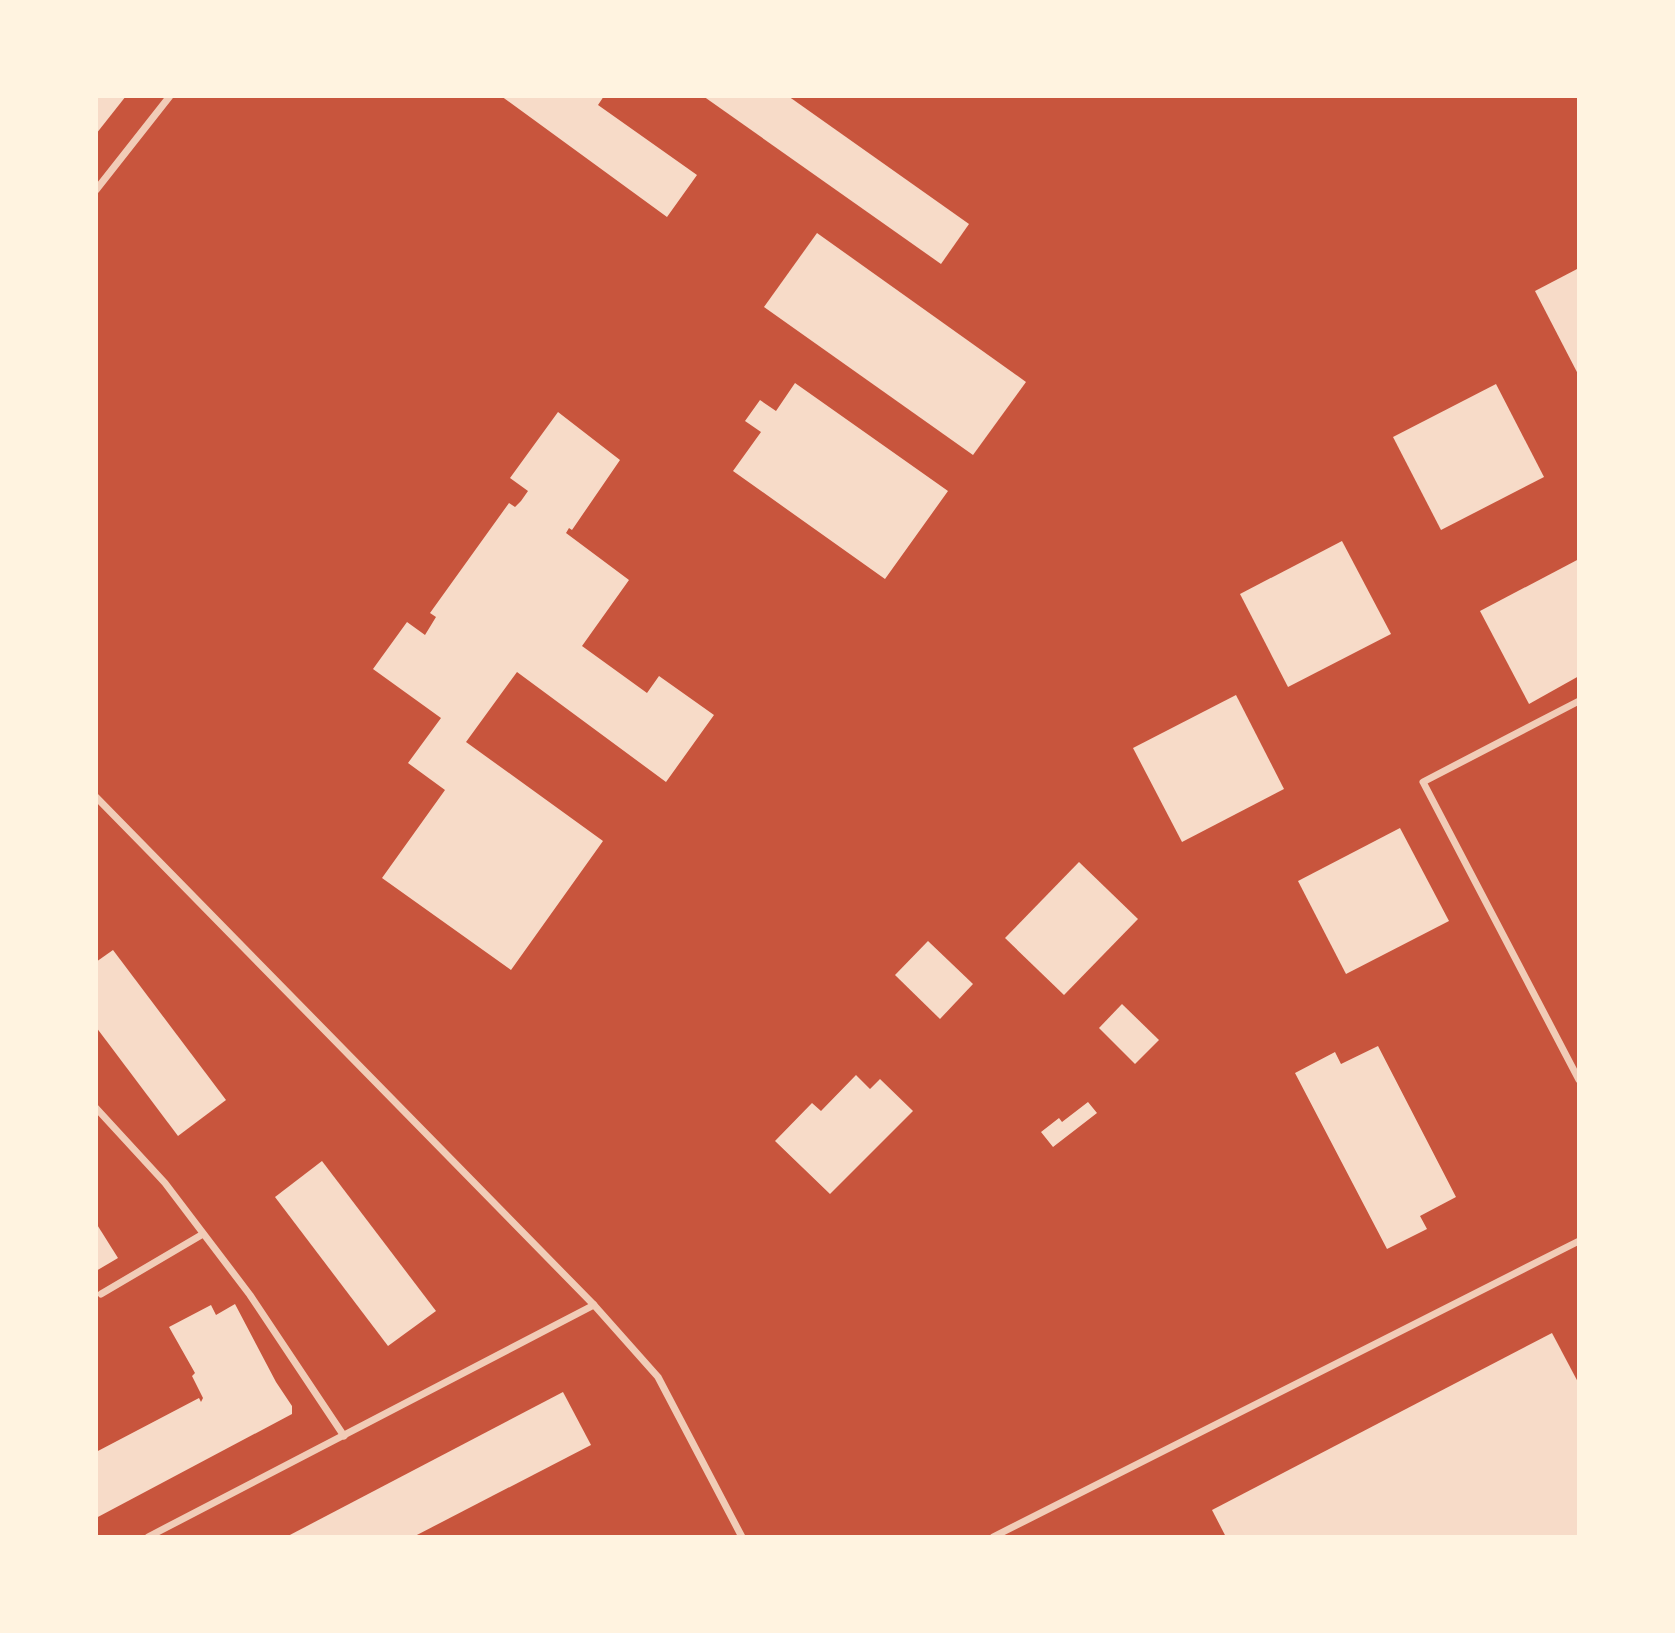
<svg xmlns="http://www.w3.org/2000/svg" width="1675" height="1633" font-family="'Roboto Condensed',sans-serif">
<rect width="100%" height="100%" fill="#c8553d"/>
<g fill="#f7dbc8">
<polygon points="96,96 126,96 96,134"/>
<polygon points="501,96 604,96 598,105 697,175 667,217"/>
<polygon points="703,96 788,96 969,224 941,264"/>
<polygon points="817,233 1026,382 973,455 764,307"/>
<polygon points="1579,268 1579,376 1535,291"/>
<polygon points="795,383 948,491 885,579 733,471 761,432 745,421 760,400 776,411"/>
<polygon points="1496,384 1544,477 1441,530 1393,437"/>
<polygon points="558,412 620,460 572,530 569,528 566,533 629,580 582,646 647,693 659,676 714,715 666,782 517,672 466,742 603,841 511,970 382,878 445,790 408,763 441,718 373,669 407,622 425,635 436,617 430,613 509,503 515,507 521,501 528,491 510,478"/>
<polygon points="1342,541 1391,634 1288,687 1240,594"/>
<polygon points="1579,559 1579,676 1529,704 1480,611"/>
<polygon points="1236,695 1284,789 1182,842 1133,748"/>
<polygon points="1400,828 1449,921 1346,974 1298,881"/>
<polygon points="1079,862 1138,919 1064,995 1005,938"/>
<polygon points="928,941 973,984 940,1019 895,975"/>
<polygon points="113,950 226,1100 178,1136 96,1027 96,962"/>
<polygon points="1122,1004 1159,1040 1135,1064 1099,1028"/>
<polygon points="1378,1046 1456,1197 1420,1216 1427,1229 1387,1249 1295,1073 1335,1052 1341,1064"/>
<polygon points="856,1075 870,1089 880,1079 913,1111 830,1194 775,1141 812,1103 821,1111"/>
<polygon points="1088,1102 1097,1113 1053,1147 1041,1132 1059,1118 1062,1122"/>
<polygon points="322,1161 436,1311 388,1346 275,1197"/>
<polygon points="96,1223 118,1258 96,1271"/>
<polygon points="235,1304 276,1382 292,1406 292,1414 96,1518 96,1452 199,1398 201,1402 203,1398 192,1376 195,1373 169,1327 211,1305 216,1315"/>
<polygon points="1552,1333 1579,1384 1579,1537 1226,1537 1212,1510"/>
<polygon points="563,1392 591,1445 413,1537 286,1537"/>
</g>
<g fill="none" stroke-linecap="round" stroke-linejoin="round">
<g stroke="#f1ccb7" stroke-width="7">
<polyline points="96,190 170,96"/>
<polyline points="1579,701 1423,782 1579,1080"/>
<polyline points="96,797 594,1305 658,1377 742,1537"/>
<polyline points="96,1108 165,1183 250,1295 344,1436"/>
<polyline points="101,1294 203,1234"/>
<polyline points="148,1537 594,1305"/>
<polyline points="993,1537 1579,1241"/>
</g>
</g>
<rect width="1675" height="1633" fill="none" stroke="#fff3e0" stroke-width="196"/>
</svg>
